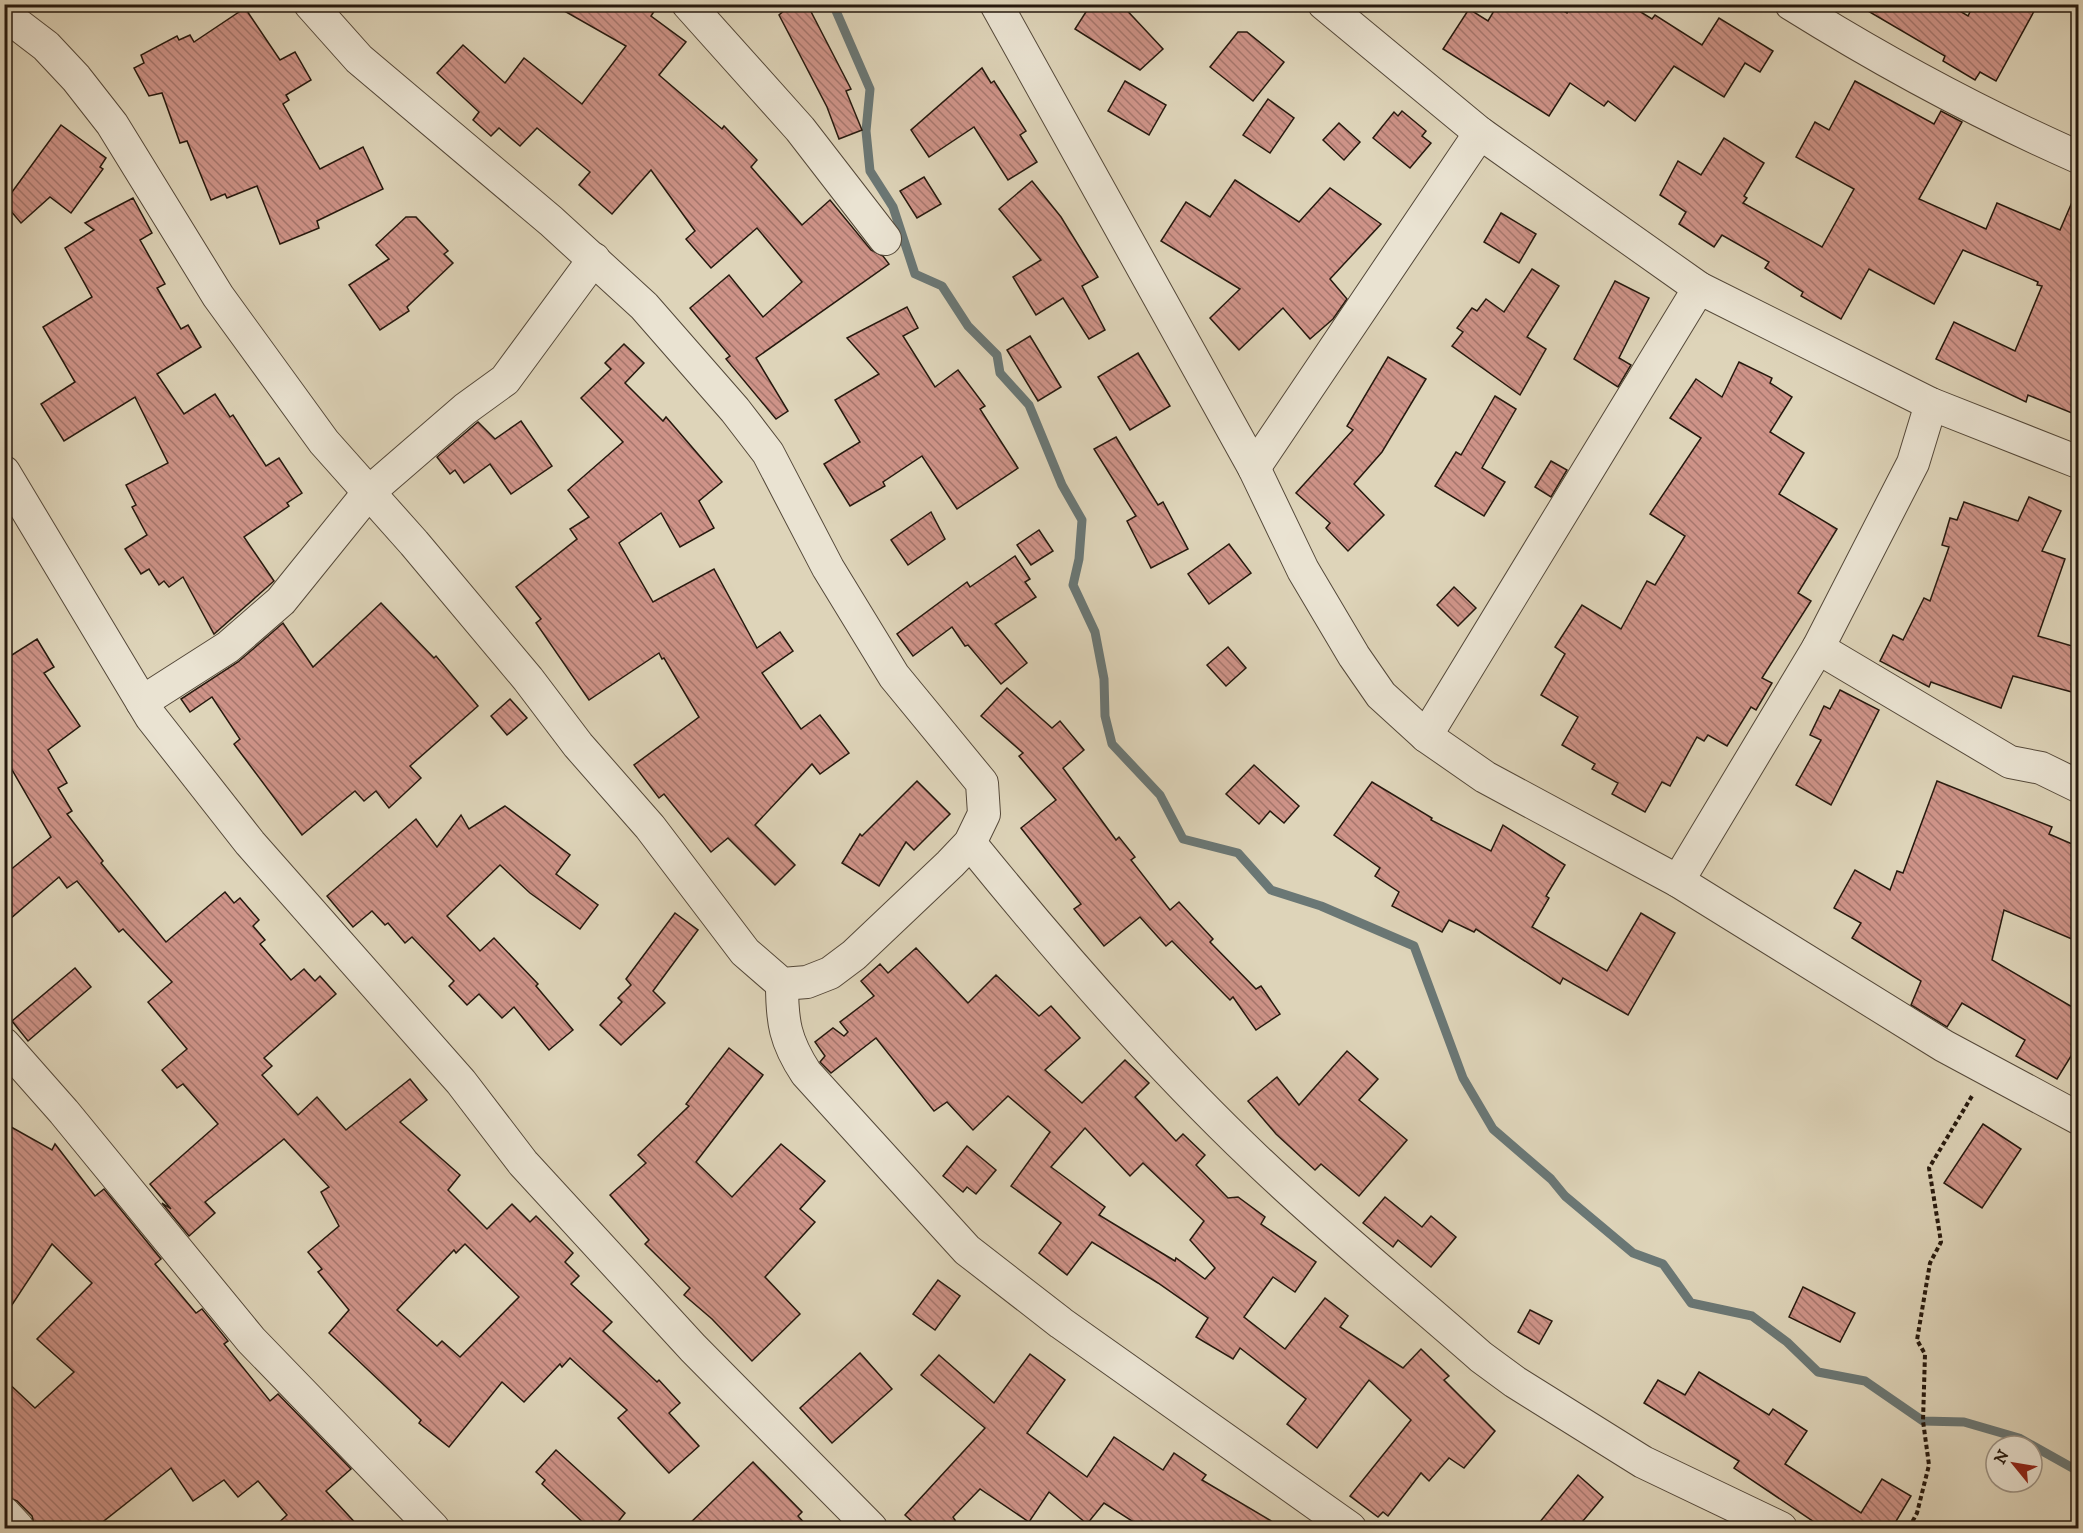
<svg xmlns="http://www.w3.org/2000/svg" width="2083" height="1533" font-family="'IM FELL DW Pica',serif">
<defs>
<pattern id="building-back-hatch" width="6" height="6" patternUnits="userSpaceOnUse" patternTransform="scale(1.5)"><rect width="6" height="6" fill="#ce9388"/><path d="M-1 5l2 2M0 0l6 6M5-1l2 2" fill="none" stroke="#a7776e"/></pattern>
</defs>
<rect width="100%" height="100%" fill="#ded4b9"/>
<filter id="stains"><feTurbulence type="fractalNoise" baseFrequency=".00333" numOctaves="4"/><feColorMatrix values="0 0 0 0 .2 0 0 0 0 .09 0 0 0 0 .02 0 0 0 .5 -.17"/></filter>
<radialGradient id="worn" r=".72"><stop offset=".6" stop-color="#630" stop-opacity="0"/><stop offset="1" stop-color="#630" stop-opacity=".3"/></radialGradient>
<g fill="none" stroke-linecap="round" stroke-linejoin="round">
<polyline stroke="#6a7775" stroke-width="9" points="833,4 870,89 866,131 870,171 893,207 915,274 942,286 968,326 997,355 1000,373 1029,405 1062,485 1082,520 1079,559 1073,585 1095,632 1104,679 1105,716 1112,744 1160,795 1183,839 1238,853 1271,890 1321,906 1414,946 1463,1078 1493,1129 1551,1179 1565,1196 1633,1253 1663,1264 1691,1303 1752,1316 1787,1342 1818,1372 1865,1381 1923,1421 1964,1422 2019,1438 2078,1471"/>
</g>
<g fill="url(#building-back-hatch)" stroke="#26190e" stroke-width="1.5" fill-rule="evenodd">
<polygon points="552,4 659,4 651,16 686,42 659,75 722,129 724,126 757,160 751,167 802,225 830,200 871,250 883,256 889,264 756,358 788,411 776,419 726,359 730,356 690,308 729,275 763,317 802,282 757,228 711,268 686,239 695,231 651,170 612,214 579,185 590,172 537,128 520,146 499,128 491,136 473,120 479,112 437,73 463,45 505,83 524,58 582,104 626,46"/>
<polygon points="792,4 807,4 851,89 846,91 862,130 839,139 827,107 779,15"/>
<polygon points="1091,4 1121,4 1163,49 1140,70 1075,29"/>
<polygon points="1498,4 1552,4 1567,13 1572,4 1628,4 1652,19 1655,15 1702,45 1719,18 1773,51 1760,72 1745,63 1724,97 1674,66 1635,121 1608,101 1604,106 1570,83 1549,116 1443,49 1469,9 1488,21"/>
<polygon points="1856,4 1948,4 1968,16 1974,4 2038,4 1996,81 1980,72 1975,80 1943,61 1945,56"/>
<polygon points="245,8 280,60 295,52 311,80 286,95 289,100 283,104 320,169 363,147 383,189 317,221 319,228 280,244 257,186 227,198 225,194 211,200 187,141 180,143 162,93 149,96 134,68 144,63 141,55 177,36 179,40 190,35 194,42"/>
<polygon points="1238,32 1247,32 1284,62 1253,101 1210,67"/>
<polygon points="982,68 991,83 994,81 1026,131 1020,135 1037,162 1008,180 974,127 929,157 911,130"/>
<polygon points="1125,81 1166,105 1149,135 1108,111"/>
<polygon points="1855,81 1934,124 1941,111 1962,122 1919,199 1986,229 1997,203 2060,230 2079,186 2079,416 2028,395 2026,402 1936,359 1954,322 2015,351 2042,286 2037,285 2038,282 1963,250 1934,304 1869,269 1841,319 1801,296 1803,292 1765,268 1769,262 1722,235 1714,247 1679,224 1686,212 1660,195 1678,161 1701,175 1724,138 1764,163 1744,196 1747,198 1743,203 1822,247 1854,189 1796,157 1815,122 1829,130"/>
<polygon points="1268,99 1294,118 1270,153 1243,135"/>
<polygon points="1402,111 1426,131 1422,136 1431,143 1410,168 1373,138 1394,112 1398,116"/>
<polygon points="1339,123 1360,142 1344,160 1323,140"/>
<polygon points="61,125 106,158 100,167 103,169 71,213 50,197 21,223 4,203"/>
<polygon points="924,177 941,204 917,218 900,191"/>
<polygon points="1235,180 1299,222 1330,188 1381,224 1330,279 1347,299 1333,319 1310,339 1283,308 1239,350 1210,318 1240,289 1161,241 1186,202 1210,217"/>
<polygon points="1032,181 1061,217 1098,277 1082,286 1105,330 1089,339 1063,298 1036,315 1013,277 1041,260 999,209"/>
<polygon points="133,198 152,233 140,240 165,284 157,288 181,329 188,325 201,347 157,374 184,414 215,394 230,417 233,415 266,466 279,458 302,493 287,503 289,506 244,537 274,581 214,634 183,577 169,587 164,581 159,585 149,569 141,574 125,549 147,535 132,507 136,505 126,485 168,463 135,397 64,441 41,404 75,382 43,327 92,297 65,248 94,230 85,223"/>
<polygon points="1501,213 1536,234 1519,263 1484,242"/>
<polygon points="406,217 416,217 448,251 444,254 453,263 407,307 409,311 380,330 349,285 389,259 376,245"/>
<polygon points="1532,269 1559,286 1527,337 1546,349 1520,395 1452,346 1463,332 1457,328 1472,308 1477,311 1486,299 1504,312"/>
<polygon points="1615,281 1649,298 1619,358 1631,365 1618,387 1574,359"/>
<polygon points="907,307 918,328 903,336 935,387 958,370 985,406 980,409 1018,468 957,509 922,456 883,482 885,486 850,506 824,464 860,442 835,400 879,374 847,338"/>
<polygon points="1030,336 1061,387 1038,401 1007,350"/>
<polygon points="624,344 644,363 625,383 663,421 666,417 722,482 699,501 714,528 680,547 661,513 619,543 653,602 714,569 757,648 780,632 793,651 762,673 801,729 820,715 849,753 820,774 812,764 755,825 795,865 775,885 728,838 711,852 664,794 659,798 634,765 699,717 664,658 662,659 659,653 589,700 536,623 541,619 516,587 577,539 570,529 589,517 568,490 623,442 581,398 611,369 605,363"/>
<polygon points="1138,353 1170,406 1130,430 1098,377"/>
<polygon points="1388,357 1426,379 1382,452 1354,484 1384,515 1348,551 1326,528 1330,523 1296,493 1353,430 1347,426"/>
<polygon points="1739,362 1772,378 1770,383 1792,397 1770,432 1804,453 1779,494 1837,529 1798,593 1811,601 1762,678 1772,683 1756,710 1751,707 1727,746 1708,735 1704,741 1697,737 1670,786 1662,782 1645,812 1612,794 1618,783 1592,769 1595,764 1562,745 1578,717 1541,695 1565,654 1555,647 1582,605 1621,629 1647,581 1655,585 1685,536 1650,514 1701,438 1670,418 1696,379 1722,397"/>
<polygon points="1495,396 1516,409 1482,468 1505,482 1484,516 1435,486 1456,452 1461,455"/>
<polygon points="521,421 552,466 511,494 490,464 464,483 455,470 450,474 437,457 478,422 495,439"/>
<polygon points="1116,437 1158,505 1163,502 1188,549 1151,568 1127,521 1136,516 1094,449"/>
<polygon points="1551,461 1567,470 1551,497 1535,487"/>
<polygon points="2029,497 2061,511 2042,551 2065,559 2038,636 2079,648 2079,686 2074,685 2072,692 2013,676 2001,708 1931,682 1929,687 1880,661 1893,635 1903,640 1924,598 1930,601 1949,547 1942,545 1950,518 1957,520 1964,502 2018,521"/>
<polygon points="931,512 945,539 908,565 891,540"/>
<polygon points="1039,530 1053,551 1031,565 1017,545"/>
<polygon points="1229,544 1251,573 1209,604 1188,574"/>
<polygon points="1015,556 1030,579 1025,582 1036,597 995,624 1027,663 1001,684 968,645 965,646 952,627 913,656 897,634 967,582 970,587"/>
<polygon points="1454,587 1476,608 1458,626 1437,605"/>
<polygon points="381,603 434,658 436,656 478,706 410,766 421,778 389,808 376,791 364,801 355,791 302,835 234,744 240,739 212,697 190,712 181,699 238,662 283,623 313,667"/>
<path d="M 37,639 L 54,667 L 44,673 L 80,726 L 48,750 L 67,783 L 58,788 L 72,811 L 67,814 L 103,861 L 101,863 L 166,942 L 225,892 L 234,903 L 240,898 L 259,920 L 253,926 L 265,940 L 260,944 L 291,980 L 304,969 L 315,981 L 320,976 L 336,994 L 264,1058 L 272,1066 L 262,1075 L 298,1115 L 317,1097 L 346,1130 L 410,1079 L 427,1100 L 400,1122 L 460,1175 L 448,1190 L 487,1229 L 512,1204 L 530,1222 L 536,1216 L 573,1253 L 565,1262 L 579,1276 L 571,1284 L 612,1322 L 603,1331 L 657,1382 L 659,1380 L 680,1403 L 669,1413 L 699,1446 L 669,1473 L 618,1418 L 627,1410 L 570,1358 L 562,1367 L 560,1364 L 524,1402 L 502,1382 L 449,1447 L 419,1423 L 421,1420 L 329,1333 L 349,1310 L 318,1272 L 322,1269 L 308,1252 L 339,1226 L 321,1192 L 329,1187 L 284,1139 L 205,1202 L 215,1213 L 189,1236 L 162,1203 L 171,1209 L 150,1184 L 218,1124 L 183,1084 L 177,1088 L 162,1070 L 187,1049 L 148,1002 L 172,982 L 123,929 L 119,932 L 77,881 L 67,888 L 59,877 L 4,924 L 4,875 L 51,837 L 4,756 L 4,660 ZM 465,1244 L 519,1297 L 460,1357 L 442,1341 L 437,1346 L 397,1310 L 454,1250 L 456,1253 Z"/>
<polygon points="1228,647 1246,668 1226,686 1207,665"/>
<polygon points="1007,688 1052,728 1060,721 1084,750 1063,768 1116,840 1119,837 1135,857 1131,860 1170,910 1179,902 1213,939 1210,942 1256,989 1261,986 1280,1014 1256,1030 1233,997 1230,1000 1172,941 1166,946 1140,917 1104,946 1074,909 1081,904 1021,828 1056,800 1019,756 1023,753 981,716"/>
<polygon points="1840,690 1879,710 1831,805 1796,785 1821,740 1810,735 1824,706 1830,709"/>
<polygon points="510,699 527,718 507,735 491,716"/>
<polygon points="1254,765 1299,806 1284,823 1270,811 1259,824 1226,794"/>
<polygon points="917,781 950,814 914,850 906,842 879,886 842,863 860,834 862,836"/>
<polygon points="1937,781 2052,827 2049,834 2079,847 2079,942 2004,910 1992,960 2079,1011 2079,1043 2057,1079 2016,1056 2025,1040 1962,1003 1947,1027 1911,1005 1921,981 1852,938 1861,923 1834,908 1855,870 1890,890 1897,871 1903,873"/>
<polygon points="1372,782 1432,818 1431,820 1491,851 1503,825 1565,865 1546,896 1549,898 1532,927 1607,971 1641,913 1675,933 1628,1015 1563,978 1560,984 1476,929 1474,932 1449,920 1442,932 1392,906 1399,892 1375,876 1380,868 1334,835"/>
<polygon points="505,806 570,855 556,874 598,905 580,929 530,893 500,865 447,916 480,951 494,938 538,984 536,986 573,1030 549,1050 514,1007 502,1018 479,994 467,1005 449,986 454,981 412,937 405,943 388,923 385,925 372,911 353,927 327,896 416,819 437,847 461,815 469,829"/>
<polygon points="675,913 698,930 653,991 665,1003 621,1045 600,1025 622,1002 618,998 631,985 626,979"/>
<path d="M 916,948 L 968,1003 L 996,975 L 1039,1016 L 1051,1006 L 1080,1038 L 1045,1070 L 1082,1103 L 1125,1060 L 1149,1083 L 1135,1097 L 1176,1141 L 1183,1134 L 1205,1155 L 1196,1165 L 1228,1198 L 1238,1197 L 1265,1217 L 1261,1224 L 1316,1262 L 1295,1292 L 1273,1277 L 1244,1317 L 1285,1349 L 1325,1298 L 1348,1316 L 1340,1327 L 1403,1368 L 1421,1349 L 1449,1376 L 1444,1380 L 1495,1431 L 1464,1468 L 1449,1458 L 1429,1481 L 1421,1473 L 1388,1516 L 1383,1512 L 1378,1517 L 1350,1496 L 1411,1420 L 1369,1380 L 1317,1448 L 1287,1424 L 1306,1399 L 1240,1348 L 1233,1359 L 1196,1337 L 1208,1318 L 1158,1283 L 1092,1242 L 1067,1275 L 1039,1253 L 1061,1223 L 1011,1186 L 1050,1132 L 1008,1096 L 973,1130 L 947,1102 L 934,1111 L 876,1038 L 831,1073 L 820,1062 L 825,1056 L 815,1042 L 833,1028 L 844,1036 L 848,1032 L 840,1022 L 874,996 L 861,981 L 880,964 L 888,973 ZM 1085,1128 L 1130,1176 L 1143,1163 L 1204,1221 L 1190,1240 L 1215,1268 L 1205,1279 L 1176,1258 L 1175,1261 L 1099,1215 L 1105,1207 L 1051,1167 Z"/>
<polygon points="75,968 91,987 28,1041 12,1021"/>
<polygon points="729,1048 763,1075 696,1162 732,1197 781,1144 825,1181 800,1209 815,1222 765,1277 800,1314 752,1361 712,1319 684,1295 690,1288 645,1244 649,1240 610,1195 646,1163 638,1155 689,1106 686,1104"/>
<polygon points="1347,1051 1378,1079 1359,1100 1407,1140 1359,1196 1321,1164 1315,1170 1276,1134 1248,1101 1277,1077 1299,1105"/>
<polygon points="4,1123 52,1150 55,1144 95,1196 104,1189 161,1259 155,1264 196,1313 202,1309 228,1341 224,1344 270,1401 278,1394 351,1469 326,1491 360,1528 273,1528 287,1515 258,1481 238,1497 224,1480 193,1501 171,1468 95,1528 35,1528 32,1516 17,1501 4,1496 4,1379 35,1408 74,1372 37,1339 92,1283 52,1244 4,1317"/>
<polygon points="1983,1124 2021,1149 1982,1208 1944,1183"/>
<polygon points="967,1146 996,1170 976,1194 967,1187 963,1192 943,1176"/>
<polygon points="1385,1197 1422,1227 1431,1216 1456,1237 1431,1267 1398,1240 1393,1247 1363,1223"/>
<polygon points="938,1280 960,1296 935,1330 913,1314"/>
<polygon points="1803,1287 1855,1313 1840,1342 1789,1317"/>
<polygon points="1530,1310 1552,1321 1539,1344 1518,1332"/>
<polygon points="860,1353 892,1389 832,1443 800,1408"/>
<polygon points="1030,1354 1065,1380 1027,1433 1087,1477 1114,1437 1163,1470 1174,1453 1206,1475 1202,1480 1283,1528 1143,1528 1104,1503 1087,1524 1049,1492 1029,1522 980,1489 953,1517 960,1528 919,1528 905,1515 985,1428 921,1375 939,1355 994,1403"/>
<polygon points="1699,1372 1769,1415 1773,1409 1807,1431 1785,1464 1861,1513 1882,1479 1911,1496 1892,1528 1823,1528 1734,1468 1739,1461 1644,1403 1658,1380 1685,1395"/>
<polygon points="556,1450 625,1513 613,1528 589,1528 542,1484 545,1480 536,1472"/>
<polygon points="753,1462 802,1512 798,1516 809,1528 685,1528"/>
<polygon points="1578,1475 1603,1497 1577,1528 1535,1528"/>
</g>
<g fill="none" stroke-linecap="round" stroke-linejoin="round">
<defs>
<g id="minor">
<polyline points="688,4 800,129 885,239"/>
<polyline points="996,4 1254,468 1303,570 1354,656 1381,695 1426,736 1485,777 1678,881 1944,1046 2078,1118"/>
<polyline points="1324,4 1480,133 1699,288 1931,404 2078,462"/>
<path d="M 1791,4 C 1884,62 1978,113 2078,157"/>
<polyline points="4,14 46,46 76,78 112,124 218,296 324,442 414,543 528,679 578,745 650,827 745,952 782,984 807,982 830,973 854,955 950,864 970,843 984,814 982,783 894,676 828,568 768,453 735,410 644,306 551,221 359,59 310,4"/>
<polyline points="1254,468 1480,133"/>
<polyline points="4,472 151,717 250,843 461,1082 523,1163 693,1348 871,1528"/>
<polyline points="1818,648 2010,762 2041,768 2078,786"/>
<polyline points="142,702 228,647 281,601 369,492 465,409 505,380 594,259"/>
<polyline points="1426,736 1699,288"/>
<path d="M 970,843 C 1060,954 1153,1061 1256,1159 C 1328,1228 1406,1291 1481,1357 L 1515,1382 L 1643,1462 L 1781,1528"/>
<polyline points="1678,881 1818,648 1913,463 1931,404"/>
<path d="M 782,984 C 782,1022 785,1041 806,1073 L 967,1250 L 1061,1323 L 1350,1528"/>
<polyline points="4,1044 64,1112 251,1340 433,1528"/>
<polyline points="4,1513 18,1528"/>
</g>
</defs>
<use href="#minor" stroke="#544839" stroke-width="34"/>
<polyline stroke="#26190e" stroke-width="4" stroke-dasharray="4.5 3" stroke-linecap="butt" points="1909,1528 1917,1513 1929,1465 1923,1421 1925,1354 1917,1340 1930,1263 1941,1242 1929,1168 1972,1096"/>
<use href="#minor" stroke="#eae3d2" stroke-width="32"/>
</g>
<rect width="2083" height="1533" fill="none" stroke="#ded4b9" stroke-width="24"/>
<rect x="6" y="6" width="2071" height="1521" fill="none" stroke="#26190e" stroke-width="3"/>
<rect x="12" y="12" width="2059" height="1509" fill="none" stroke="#26190e" stroke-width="1.5"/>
<g transform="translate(2014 1464) rotate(300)"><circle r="28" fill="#eae3d2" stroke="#9c9284" stroke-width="1.5"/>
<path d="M0-4.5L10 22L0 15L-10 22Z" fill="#8f2418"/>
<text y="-9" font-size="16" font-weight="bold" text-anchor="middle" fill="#26190e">N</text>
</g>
<rect width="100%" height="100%" filter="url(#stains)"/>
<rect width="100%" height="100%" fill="url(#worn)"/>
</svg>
